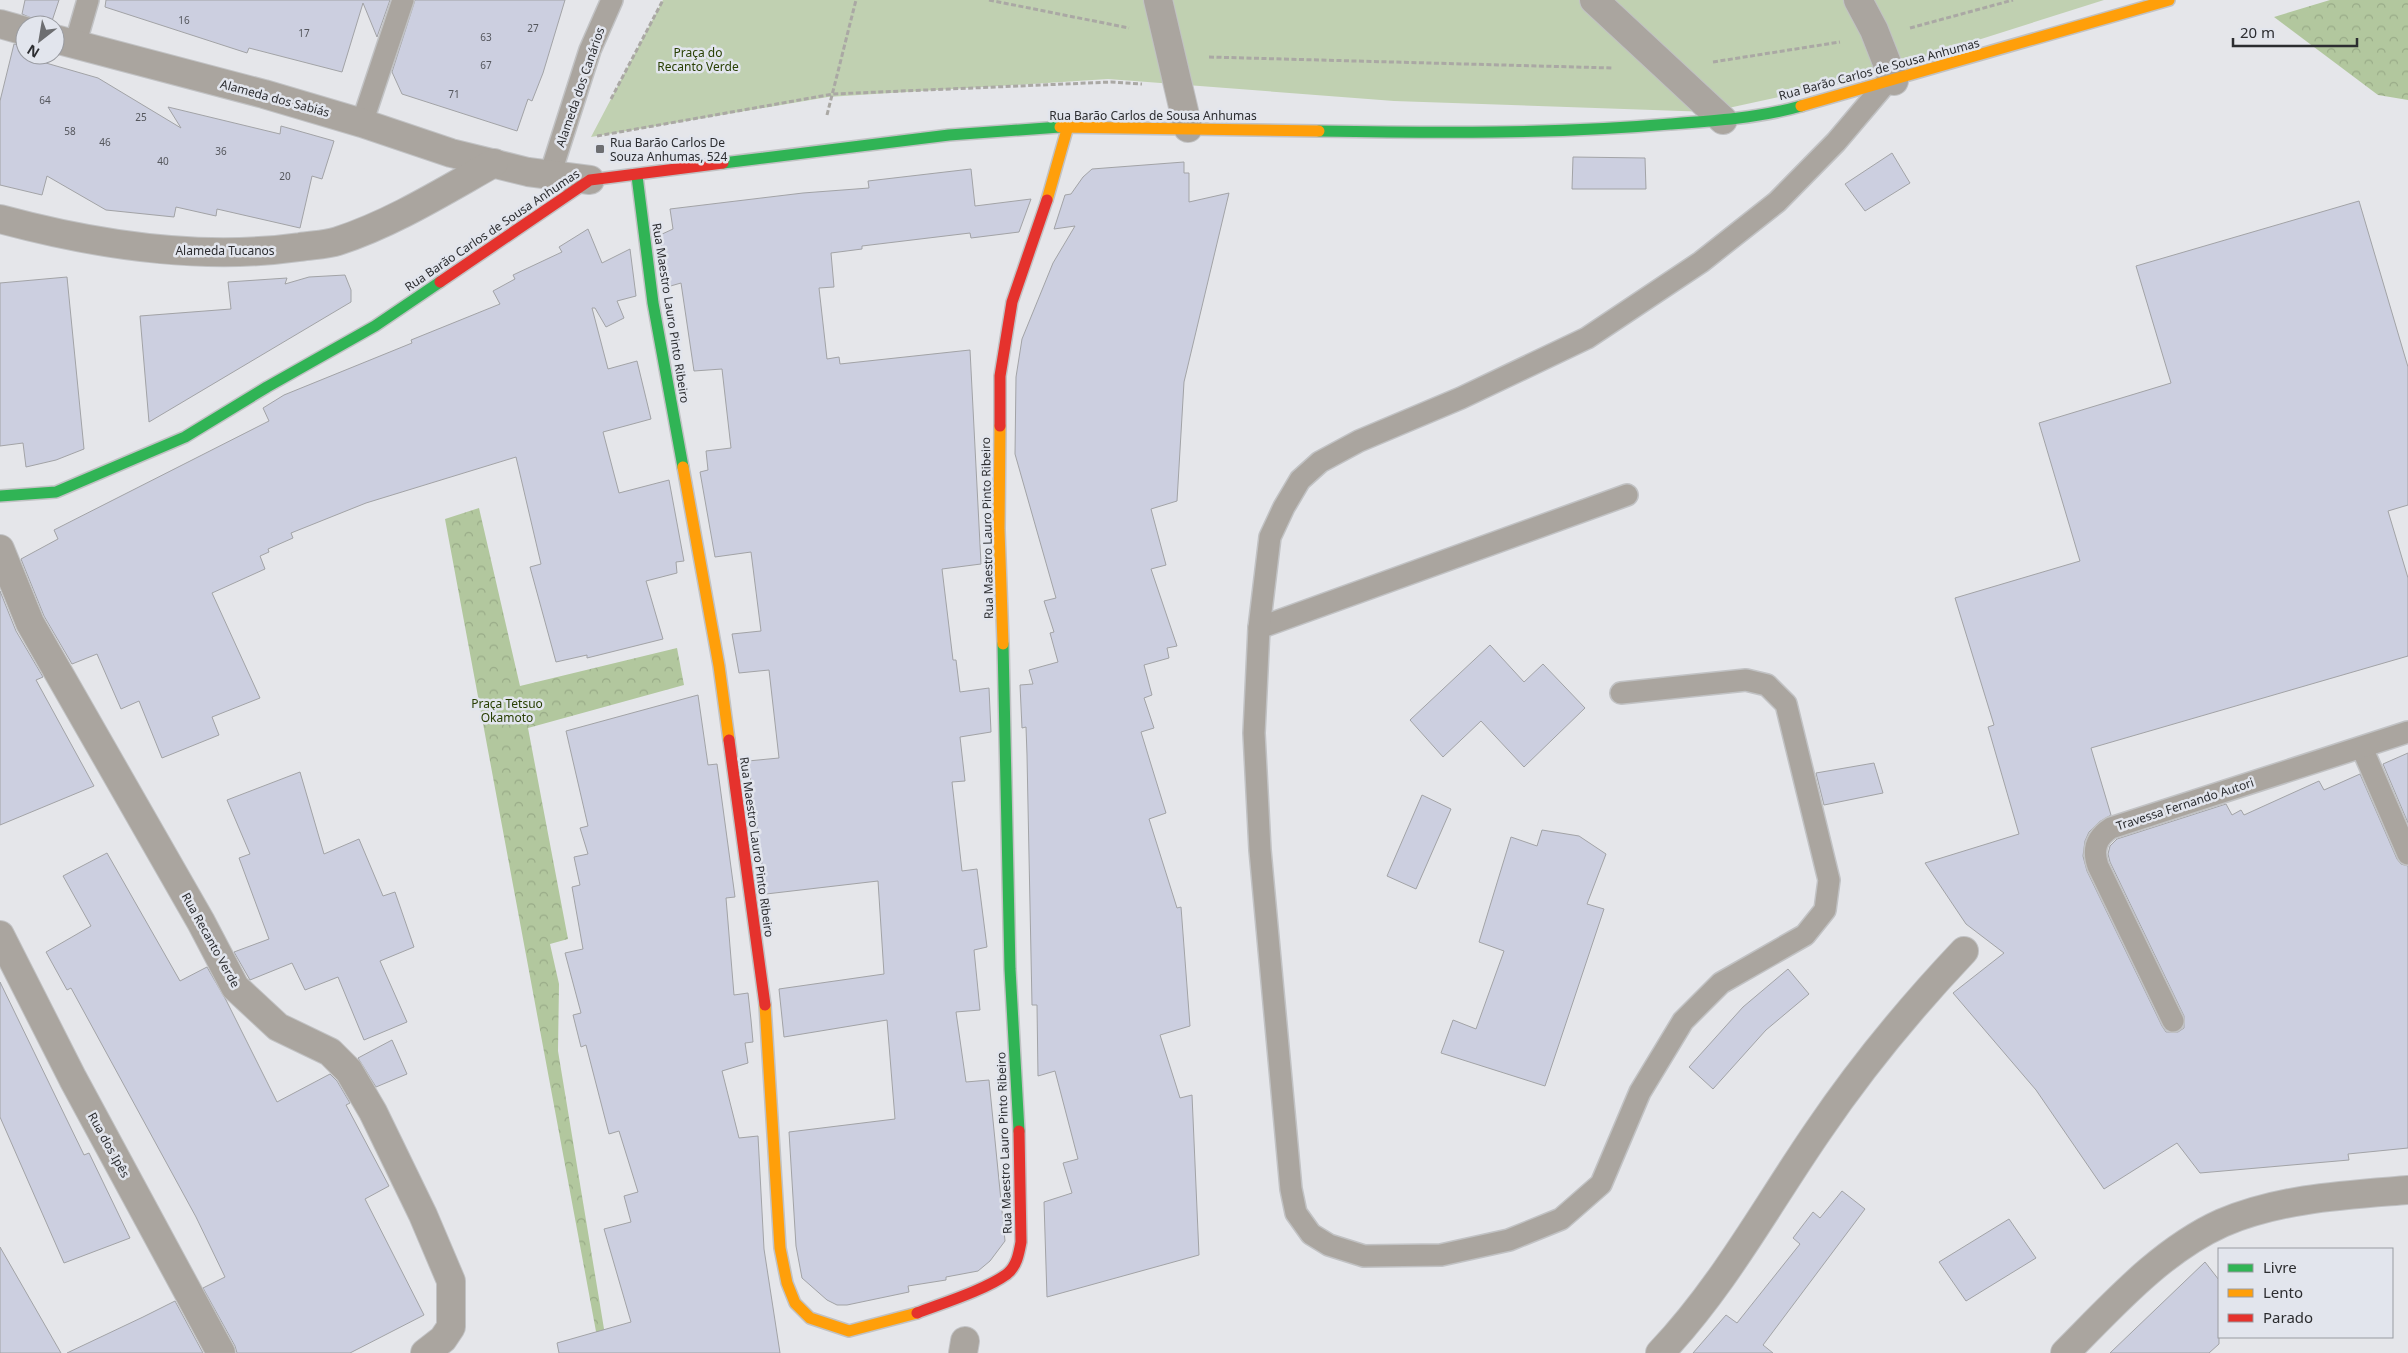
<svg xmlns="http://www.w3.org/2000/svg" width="2408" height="1353" font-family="'Noto Sans',sans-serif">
<defs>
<pattern id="forest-crowns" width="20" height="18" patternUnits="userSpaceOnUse" patternTransform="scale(1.25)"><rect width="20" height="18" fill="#b2c79e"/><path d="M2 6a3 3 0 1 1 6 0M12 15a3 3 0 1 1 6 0" fill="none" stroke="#99ab88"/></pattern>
</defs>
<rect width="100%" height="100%" fill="#e5e6ea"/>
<polygon fill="#c0d0b1" points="663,0 2104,0 1839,84 1710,112 1394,101 1108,79 828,97 591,137"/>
<g fill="url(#forest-crowns)">
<polygon points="2330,0 2408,0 2408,100 2378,95 2274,17"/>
<polygon points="479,508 520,686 677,648 684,685 528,728 568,939 550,944 559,984 558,1051 608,1353 600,1353 445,519"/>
</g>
<g fill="#cccfe0" stroke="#a2a3a6">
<polygon points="25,0 59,0 51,24 39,25 36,20 22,14"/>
<polygon points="106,0 390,0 377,37 363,3 342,72 249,48 247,53 105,7"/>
<polygon points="415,0 565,0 543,73 532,101 528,99 517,131 402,94 392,72"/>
<polygon points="14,44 25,46 25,55 41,55 39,61 98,78 181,128 168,107 280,134 281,126 334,141 322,179 312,176 300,228 217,209 216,216 176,207 174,217 106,210 47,176 42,195 0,185 0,101"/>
<polygon points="1892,153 1910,183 1865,211 1845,184"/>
<polygon points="1573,157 1645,158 1646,189 1572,189"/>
<polygon points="1184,162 1184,173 1189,173 1189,202 1229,193 1184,382 1177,501 1151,509 1166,565 1151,569 1177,646 1167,648 1169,658 1144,665 1152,695 1144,698 1154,728 1141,732 1166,813 1149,819 1177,908 1181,907 1190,1026 1160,1035 1180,1098 1192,1095 1199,1255 1047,1297 1044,1202 1072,1193 1063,1163 1078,1159 1055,1071 1038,1076 1037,1005 1032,1005 1027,755 1026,727 1022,728 1020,685 1033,684 1029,670 1058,662 1050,633 1054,632 1044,601 1056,598 1015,454 1016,377 1022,339 1053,263 1075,226 1054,229 1065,195 1071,194 1083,177 1092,169"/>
<polygon points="971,169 975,206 1031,199 1019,232 971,238 970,233 862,246 862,249 831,253 834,287 819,288 827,359 839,357 840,364 970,350 981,564 942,569 953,660 956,660 960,692 989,688 991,732 960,737 965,781 952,782 962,871 977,869 987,947 974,950 980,1010 956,1012 966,1082 989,1080 1005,1241 990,1261 978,1271 946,1277 946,1280 908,1286 909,1292 847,1305 837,1305 827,1300 802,1278 796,1246 789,1132 895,1119 887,1020 784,1037 779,989 884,974 878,881 766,894 748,761 779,758 769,670 739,673 732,634 761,631 751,552 715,557 700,472 708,470 706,451 731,448 722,369 694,371 681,283 667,287 660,235 673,229 670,209 803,193 869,188 868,181"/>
<polygon points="2359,201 2408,367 2408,505 2388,511 2408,578 2408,656 2091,748 2111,815 2099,822 2089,832 2085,841 2083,856 2087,871 2162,1026 2166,1032 2178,1032 2184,1028 2184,1016 2110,862 2108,854 2110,846 2117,839 2226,804 2232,815 2241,810 2244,815 2319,781 2324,790 2360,774 2397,859 2401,864 2408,866 2408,1148 2348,1154 2349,1160 2200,1173 2177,1143 2104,1189 2036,1090 1953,993 2004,953 1966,924 1925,863 2019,834 1988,727 1994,725 1955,598 2080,561 2039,423 2171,383 2136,266"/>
<polygon points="588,229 602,263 630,249 636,296 617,301 624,318 606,327 595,308 592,308 608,369 637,361 651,419 603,432 619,493 669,480 684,561 676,562 677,573 646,581 663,639 587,658 587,655 556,662 530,567 541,564 516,457 366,503 291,533 293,538 268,549 269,552 260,556 265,569 212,593 260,698 212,717 219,735 162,758 139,701 121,709 97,654 72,664 44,616 21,559 58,539 54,530 269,421 263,408 284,395 412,343 411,340 500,304 493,291 515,279 513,275 562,252 559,247"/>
<polygon points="345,275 351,290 351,302 149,422 140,316 231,309 228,282 287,278 285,284 309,277"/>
<polygon points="67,277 84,449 56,460 26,467 23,443 0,446 0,283"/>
<polygon points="0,591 16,631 43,677 36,680 94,786 0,825"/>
<polygon points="1490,645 1524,682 1543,664 1585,708 1524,767 1481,721 1443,757 1410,720"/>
<polygon points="698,695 708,765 717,764 735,897 726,898 734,995 748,993 751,1020 753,1042 745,1043 748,1063 722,1071 739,1138 758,1136 764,1249 780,1353 559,1353 557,1343 631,1322 604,1229 631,1222 624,1196 638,1192 619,1131 609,1134 586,1045 581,1047 573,1015 581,1013 565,953 583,949 572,887 580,885 574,857 588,854 580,828 588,826 566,731"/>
<polygon points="2408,753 2408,823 2383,764"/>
<polygon points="1874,763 1883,793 1824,805 1816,773"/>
<polygon points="300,772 324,854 359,839 383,896 395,892 414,947 380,961 407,1022 364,1040 338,977 305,990 292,963 250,980 234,952 269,939 239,858 250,854 227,800"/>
<polygon points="1422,795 1451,809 1416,889 1387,876"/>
<polygon points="1542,830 1579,836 1606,854 1587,904 1604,909 1545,1086 1441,1053 1453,1020 1476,1029 1504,951 1479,942 1511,837 1537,846"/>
<polygon points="107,853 180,981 207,967 226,1000 277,1102 330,1074 337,1081 350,1103 346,1105 389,1186 365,1199 424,1315 350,1353 237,1353 235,1346 203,1288 225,1277 196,1217 71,988 67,990 46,952 91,926 63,876"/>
<polygon points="1788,969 1809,994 1766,1030 1713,1089 1689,1067 1743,1007"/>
<polygon points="0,982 84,1155 89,1153 130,1238 64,1263 0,1117"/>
<polygon points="392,1040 407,1074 376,1087 358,1058"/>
<polygon points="1842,1191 1865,1209 1763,1345 1773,1353 1693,1353 1726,1315 1737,1323 1800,1244 1793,1238 1813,1212 1820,1218"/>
<polygon points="2009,1219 2036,1258 1966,1301 1939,1262"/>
<polygon points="0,1247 61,1353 0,1353"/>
<polygon points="2205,1262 2219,1280 2219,1344 2209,1353 2110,1353"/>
<polygon points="175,1301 203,1353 67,1353 143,1317"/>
</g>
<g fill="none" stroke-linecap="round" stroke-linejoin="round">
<defs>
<g id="lane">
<polyline points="75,45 88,0"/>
<polyline points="362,123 403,0"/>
<polyline points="550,175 590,50 612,0"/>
<polyline points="1259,628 1627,495"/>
<polyline points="1621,693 1746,680 1767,685 1786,704 1829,880 1825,910 1805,935 1721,983 1683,1021 1640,1092 1601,1184 1561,1219 1509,1240 1441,1255 1364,1256 1329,1245 1311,1234 1296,1213 1291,1189 1260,850 1254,733 1259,628 1270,537 1284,507 1300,480 1320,462 1359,441 1461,398 1587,338 1701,262 1777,202 1836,142 1886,83"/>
<polyline points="2362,748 2408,854"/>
<path d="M 2173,1021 L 2098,866 C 2092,849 2097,837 2111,828 L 2408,732"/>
</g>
<g id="street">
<polyline points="1158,0 1188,128"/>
<polyline points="1594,0 1723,120"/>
<polyline points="1858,0 1874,30 1894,81"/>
<polyline points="0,24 25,31"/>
<polyline points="55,39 264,94 362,123 451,153 528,172 590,180"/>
<path d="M 0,219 C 96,245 201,261 300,247 C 312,245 326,245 338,241 C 393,223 444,191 494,163"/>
<polyline points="0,549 30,623 201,922 235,987 278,1027 330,1052 349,1071 373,1112 423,1215 451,1281 451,1327 443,1339 425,1353"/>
<polyline points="0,935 73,1079 221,1353"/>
<polyline points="963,1353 965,1341"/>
<path d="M 1660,1353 C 1723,1287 1767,1205 1818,1131 C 1862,1066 1910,1008 1964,951"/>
<path d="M 2065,1353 C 2112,1306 2160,1251 2222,1223 C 2280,1198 2346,1195 2408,1190"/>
</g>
<g id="fast">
<path d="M 1319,131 C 1436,133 1554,134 1670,124 C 1714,121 1759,118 1801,106"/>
<polyline points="723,163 949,135 1060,127"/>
<polyline points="637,176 653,303 683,467"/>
<polyline points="0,496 56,492 185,437 267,387 375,326 440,282"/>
<polyline points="1003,644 1010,969 1019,1131"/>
</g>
<g id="slow">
<polyline points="1801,106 2169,0"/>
<polyline points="1060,127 1319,131"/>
<polyline points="1047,200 1068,126"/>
<polyline points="1000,426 999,530 1003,644"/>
<polyline points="683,467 719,666 729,740"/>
<polyline points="765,1005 780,1248 787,1283 795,1303 810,1318 849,1331 917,1313"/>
</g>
<g id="jam">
<polyline points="440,282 590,180 723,163"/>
<polyline points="1000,426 1000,376 1012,302 1047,200"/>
<polyline points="729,740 765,1005"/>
<path d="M 917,1313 C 943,1303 985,1290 1007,1274 C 1017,1266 1019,1253 1021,1242 L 1019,1131"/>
</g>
</defs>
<use href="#lane" stroke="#c1c2c4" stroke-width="24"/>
<use href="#street" stroke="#c1c2c4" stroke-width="30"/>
<use href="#fast" stroke="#c1c2c4" stroke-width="14"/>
<use href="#slow" stroke="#c1c2c4" stroke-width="14"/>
<use href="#jam" stroke="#c1c2c4" stroke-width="14"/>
<g stroke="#aaa8a4" stroke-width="3" stroke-dasharray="5 2.5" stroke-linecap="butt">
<polyline points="989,0 1129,28"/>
<polyline points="1910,28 2013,0"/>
<polyline points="1209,57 1612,68"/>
<polyline points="1713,62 1840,42"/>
<polyline points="611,99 663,0"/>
<polyline points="827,115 856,0"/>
<polyline points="597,136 833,94 1111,82 1142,84"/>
</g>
<use href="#lane" stroke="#aaa59f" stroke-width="21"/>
<use href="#street" stroke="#aaa59f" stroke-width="28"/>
<use href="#fast" stroke="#30b455" stroke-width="11"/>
<use href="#slow" stroke="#ff9f0a" stroke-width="11"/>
<use href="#jam" stroke="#e5322d" stroke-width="11"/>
</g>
<rect fill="#6d6e71" stroke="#e2e5ed" stroke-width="2" x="595" y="144" width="10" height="10" rx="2.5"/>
<g text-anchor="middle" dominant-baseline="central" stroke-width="5" stroke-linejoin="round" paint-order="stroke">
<g font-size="10" fill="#54565c">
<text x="184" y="20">16</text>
<text x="533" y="28">27</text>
<text x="304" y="33">17</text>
<text x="486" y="37">63</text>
<text x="486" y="65">67</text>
<text x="454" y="94">71</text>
<text x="45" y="100">64</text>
<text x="141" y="117">25</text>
<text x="70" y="131">58</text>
<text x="105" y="142">46</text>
<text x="221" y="151">36</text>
<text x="163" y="161">40</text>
<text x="285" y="176">20</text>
</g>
<g font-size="12" fill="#283f03" stroke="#e2e5ed">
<text x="698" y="52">Praça do<tspan x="698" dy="14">Recanto Verde</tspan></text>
<text x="507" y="703">Praça Tetsuo<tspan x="507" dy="14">Okamoto</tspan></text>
</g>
<g font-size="12" fill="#2c2d30" stroke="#e2e5ed">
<text transform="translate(1879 69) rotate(-15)">Rua Barão Carlos de Sousa Anhumas</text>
<text transform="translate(580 87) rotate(-71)">Alameda dos Canários</text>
<text transform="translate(275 98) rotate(15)">Alameda dos Sabiás</text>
<text x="1153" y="115">Rua Barão Carlos de Sousa Anhumas</text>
<text transform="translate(492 230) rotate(-34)">Rua Barão Carlos de Sousa Anhumas</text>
<text x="225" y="250">Alameda Tucanos</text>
<text transform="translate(671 313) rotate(81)">Rua Maestro Lauro Pinto Ribeiro</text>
<text transform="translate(987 528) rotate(-91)">Rua Maestro Lauro Pinto Ribeiro</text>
<text transform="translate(2185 804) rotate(-18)">Travessa Fernando Autori</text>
<text transform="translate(757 847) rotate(82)">Rua Maestro Lauro Pinto Ribeiro</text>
<text transform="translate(211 940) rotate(61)">Rua Recanto Verde</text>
<text transform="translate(1004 1143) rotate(-92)">Rua Maestro Lauro Pinto Ribeiro</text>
<text transform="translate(109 1145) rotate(61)">Rua dos Ipês</text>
</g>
<g font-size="12" fill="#2c2d30" stroke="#e2e5ed" text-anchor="start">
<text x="610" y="142">Rua Barão Carlos De<tspan x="610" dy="14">Souza Anhumas, 524</tspan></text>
</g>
</g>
<rect x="2218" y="1248" width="175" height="90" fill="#e2e5ed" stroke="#999ba1"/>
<rect x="2228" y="1264" width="25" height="8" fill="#30b455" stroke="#999ba1"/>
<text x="2263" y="1273" font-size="15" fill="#2c2d30">Livre</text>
<rect x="2228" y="1289" width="25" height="8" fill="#ff9f0a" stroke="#999ba1"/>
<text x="2263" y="1298" font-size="15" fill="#2c2d30">Lento</text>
<rect x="2228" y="1314" width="25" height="8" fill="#e5322d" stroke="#999ba1"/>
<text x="2263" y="1323" font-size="15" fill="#2c2d30">Parado</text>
<g transform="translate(40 40) rotate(211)"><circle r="24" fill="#e2e5ed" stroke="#999ba1"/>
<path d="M0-4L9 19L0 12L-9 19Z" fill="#6d6e71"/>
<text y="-8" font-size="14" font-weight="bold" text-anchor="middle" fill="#2c2d30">N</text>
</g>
<path d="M2233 38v8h124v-8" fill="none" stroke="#2c2d30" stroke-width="2.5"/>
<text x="2240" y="38" font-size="15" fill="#2c2d30" stroke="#e2e5ed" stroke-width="4" paint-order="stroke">20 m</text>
</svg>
